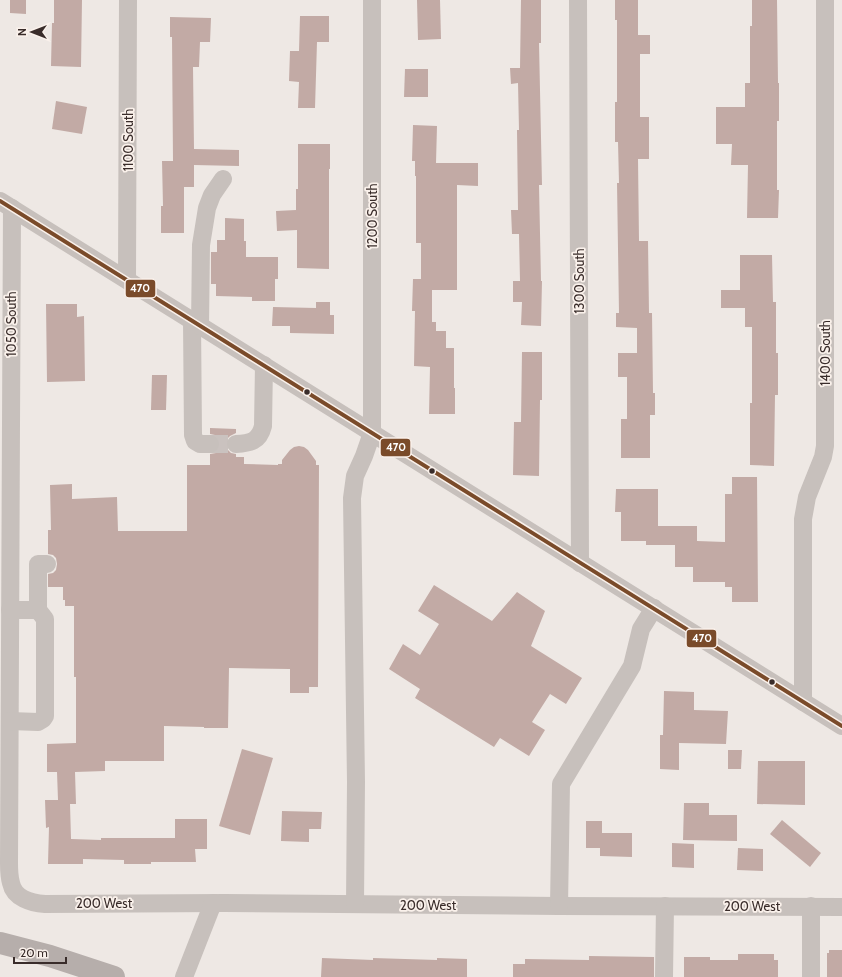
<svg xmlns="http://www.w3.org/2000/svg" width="842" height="977" font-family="Cabin,sans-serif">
<rect width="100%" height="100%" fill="#eee8e4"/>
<g fill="#c2aaa5">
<polygon points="10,0 26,0 26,14 10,13"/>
<polygon points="54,0 82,0 81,67 51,66 52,23 54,23"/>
<polygon points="417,0 440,0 441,39 418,40"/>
<polygon points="521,0 541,0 541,43 539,43 542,185 539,185 541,281 542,281 541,326 521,325 522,302 513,302 513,281 520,281 519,234 512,234 511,210 518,210 517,130 519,130 518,83 511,84 510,68 520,68"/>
<polygon points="615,0 638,0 638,35 650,35 650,54 640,54 640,117 649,117 649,159 638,159 639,241 648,241 649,313 652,313 653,393 655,393 655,415 650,415 650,458 621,458 621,419 627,419 627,377 618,377 618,353 637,353 637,328 616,327 616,313 619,313 617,183 619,183 618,142 615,142 615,102 617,102 617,20 615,20"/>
<polygon points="752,0 777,0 778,83 779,83 779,121 777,121 777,190 779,190 778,218 747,218 748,165 731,165 732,144 716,144 716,107 745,107 745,83 750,83 750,26 752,26"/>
<polygon points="300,16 329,16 329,42 317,42 315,108 298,108 299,82 289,81 290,51 299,51"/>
<polygon points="170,17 211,18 210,42 200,42 199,67 193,67 194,149 239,150 239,166 194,165 194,187 184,187 184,233 161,233 161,206 163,206 162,161 173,161 172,37 170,37"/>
<polygon points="405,69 428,69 428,97 404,97"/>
<polygon points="56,101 87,107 82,134 52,129"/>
<polygon points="413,125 437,126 436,163 478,163 478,186 457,185 457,290 432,290 432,322 436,322 436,331 446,331 446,348 454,348 454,388 455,388 455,414 429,414 430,367 414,366 415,311 412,311 413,279 421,279 421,243 416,243 416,176 415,176 415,161 412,161"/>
<polygon points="298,144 330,144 330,169 329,169 329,269 297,268 297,230 277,231 276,211 296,210 296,189 298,189"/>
<polygon points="225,218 244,219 244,241 246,241 246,257 278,257 278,279 275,279 275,301 252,301 252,297 216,296 216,284 211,284 211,252 217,252 217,240 225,240"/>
<polygon points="740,255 772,255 773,302 776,302 776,353 778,353 778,395 775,395 774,466 750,465 750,403 752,403 752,327 745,327 745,308 721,308 721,290 740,290"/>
<polygon points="316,302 330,302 330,315 334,315 334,334 290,333 290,326 272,326 273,307 316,308"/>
<polygon points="46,304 77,304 77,317 84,316 85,381 47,382"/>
<polygon points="522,352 542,352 542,400 540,400 539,476 513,475 514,422 521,422"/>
<polygon points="152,375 167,375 166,410 151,410"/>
<polygon points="210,428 236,429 236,433 230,436 226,440 226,445 228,450 231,453 236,454 236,457 244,457 244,464 278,465 278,464 282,464 282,460 290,450 294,447 299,446 304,447 308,450 316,461 316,465 319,465 318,687 309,687 309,693 290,693 290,669 229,668 228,728 204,728 204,727 164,726 164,761 105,761 105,771 75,772 76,804 70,804 71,839 101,840 101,838 175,838 175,819 207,819 207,849 195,849 196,862 151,862 151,864 124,864 124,860 83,859 83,864 48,864 49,827 46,828 45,800 58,800 57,772 47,772 47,744 76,743 76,677 74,677 74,606 65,606 65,600 63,600 63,587 48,587 48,574 53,573 56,570 57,564 56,558 53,555 48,554 48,530 51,530 50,485 72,484 72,499 117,497 118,531 187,531 187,465 210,465 210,454 216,453 219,449 220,444 219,438 215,435 210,434"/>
<polygon points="732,477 757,477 758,602 732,602 732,587 725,587 725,582 693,582 693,567 675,567 675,545 646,545 646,541 621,541 621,512 615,512 616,489 658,489 658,526 697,526 697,541 725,542 725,494 732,494"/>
<polygon points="434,585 492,621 517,592 545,611 531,646 582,678 566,704 550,694 532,722 545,730 529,756 500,738 494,747 415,698 420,689 389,669 403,644 420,655 439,624 418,611"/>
<polygon points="664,691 694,692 694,710 728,711 726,744 679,743 679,770 660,769 660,735 663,735"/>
<polygon points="242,749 273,758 250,835 219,826"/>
<polygon points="728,750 742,750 741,769 728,769"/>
<polygon points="758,761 805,761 805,805 757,804"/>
<polygon points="684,803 709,803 709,815 737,815 737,841 683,840"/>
<polygon points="282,811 322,812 321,829 309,829 309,842 281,841"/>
<polygon points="782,820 821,853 810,867 770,834"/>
<polygon points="586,821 602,821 602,833 632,833 632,857 600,856 600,848 586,848"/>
<polygon points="672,843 694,844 694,868 672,867"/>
<polygon points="738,848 763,849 763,871 737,870"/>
<polygon points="829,950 842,950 842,977 827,977 827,953 829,953"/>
<polygon points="738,954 774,954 774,960 778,960 778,977 684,977 684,957 710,957 710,960 738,960"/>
<polygon points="589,956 654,957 654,977 513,977 513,964 525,964 525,959 589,960"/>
<polygon points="322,958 373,960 373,958 437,960 437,958 467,959 467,977 321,977"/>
</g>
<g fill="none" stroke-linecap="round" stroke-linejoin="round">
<polyline stroke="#cac2bf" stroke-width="18" stroke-dasharray="18 9" stroke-linecap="butt" points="210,444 236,444"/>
<g stroke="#c7c0bc" stroke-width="18">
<polyline points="578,0 580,563"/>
<polyline points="0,201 842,726"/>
<path d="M 12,208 L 9,863 C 9,869 9,876 11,883 C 14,898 31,903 45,904 L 225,903 L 559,906 L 842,907"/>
<polyline points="127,280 128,0"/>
<polyline points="192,321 193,435 195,441 200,444 210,444"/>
<polyline points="200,326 201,245 207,208 212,195 223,179"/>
<path d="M 236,444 C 250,443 259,442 263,426 L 264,365"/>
<polyline points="38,610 38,564 47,564"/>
<polyline points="803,702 803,519 807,497 823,457 825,446 825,0"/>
<polyline points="10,721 38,722 43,719 45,716 45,619 38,610 10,610"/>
<polyline points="355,904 356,782 352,498 355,476 364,456 372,433 372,0"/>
<polyline points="559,906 561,784 632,666 641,629 654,608"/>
<polyline points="184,977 213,903"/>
<polyline points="664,977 665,906"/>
<polyline points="811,977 811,906"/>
</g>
<polyline stroke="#b6aeab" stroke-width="22" points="0,943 50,956 114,977"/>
<defs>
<polyline id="bus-1" points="0,201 842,726"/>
</defs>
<use href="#bus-1" stroke="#faf1eb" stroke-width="7"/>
<use href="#bus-1" stroke="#7a4b2a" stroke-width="4"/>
</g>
<g fill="#392c2a" stroke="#faf1eb" stroke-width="1.5">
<circle cx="307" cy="392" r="3.5"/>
<circle cx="432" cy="471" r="3.5"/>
<circle cx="772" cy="682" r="3.5"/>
</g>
<g text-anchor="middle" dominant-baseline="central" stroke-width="3.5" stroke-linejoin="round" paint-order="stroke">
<g font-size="13" fill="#392c2a" stroke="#faf1eb">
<text transform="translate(128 140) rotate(-90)">1100 South</text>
<text transform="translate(372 216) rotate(-90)">1200 South</text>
<text transform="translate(579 281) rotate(-90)">1300 South</text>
<text transform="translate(11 324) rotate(-90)">1050 South</text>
<text transform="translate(825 353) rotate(-90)">1400 South</text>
<text x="104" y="903">200 West</text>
<text x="428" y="905">200 West</text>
<text x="752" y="906">200 West</text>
</g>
</g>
<g stroke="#faf1eb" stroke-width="1.5">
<rect x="125" y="279" width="31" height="19" rx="4" fill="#7a4b2a"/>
<rect x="380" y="438" width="31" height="19" rx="4" fill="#7a4b2a"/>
<rect x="686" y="629" width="31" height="19" rx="4" fill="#7a4b2a"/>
</g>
<g font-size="11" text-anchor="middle" font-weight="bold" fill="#fff">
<text x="140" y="292">470</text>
<text x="396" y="451">470</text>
<text x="702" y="642">470</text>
</g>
<g transform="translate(32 32) rotate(270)" stroke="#faf1eb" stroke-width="3" paint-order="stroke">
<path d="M0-3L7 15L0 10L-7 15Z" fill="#392c2a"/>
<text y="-6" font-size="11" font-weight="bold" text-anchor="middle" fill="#392c2a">N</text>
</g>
<path d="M14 957v6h52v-6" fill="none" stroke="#392c2a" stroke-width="2"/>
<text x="20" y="957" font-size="12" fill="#392c2a" stroke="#faf1eb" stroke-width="3" paint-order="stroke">20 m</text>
</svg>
